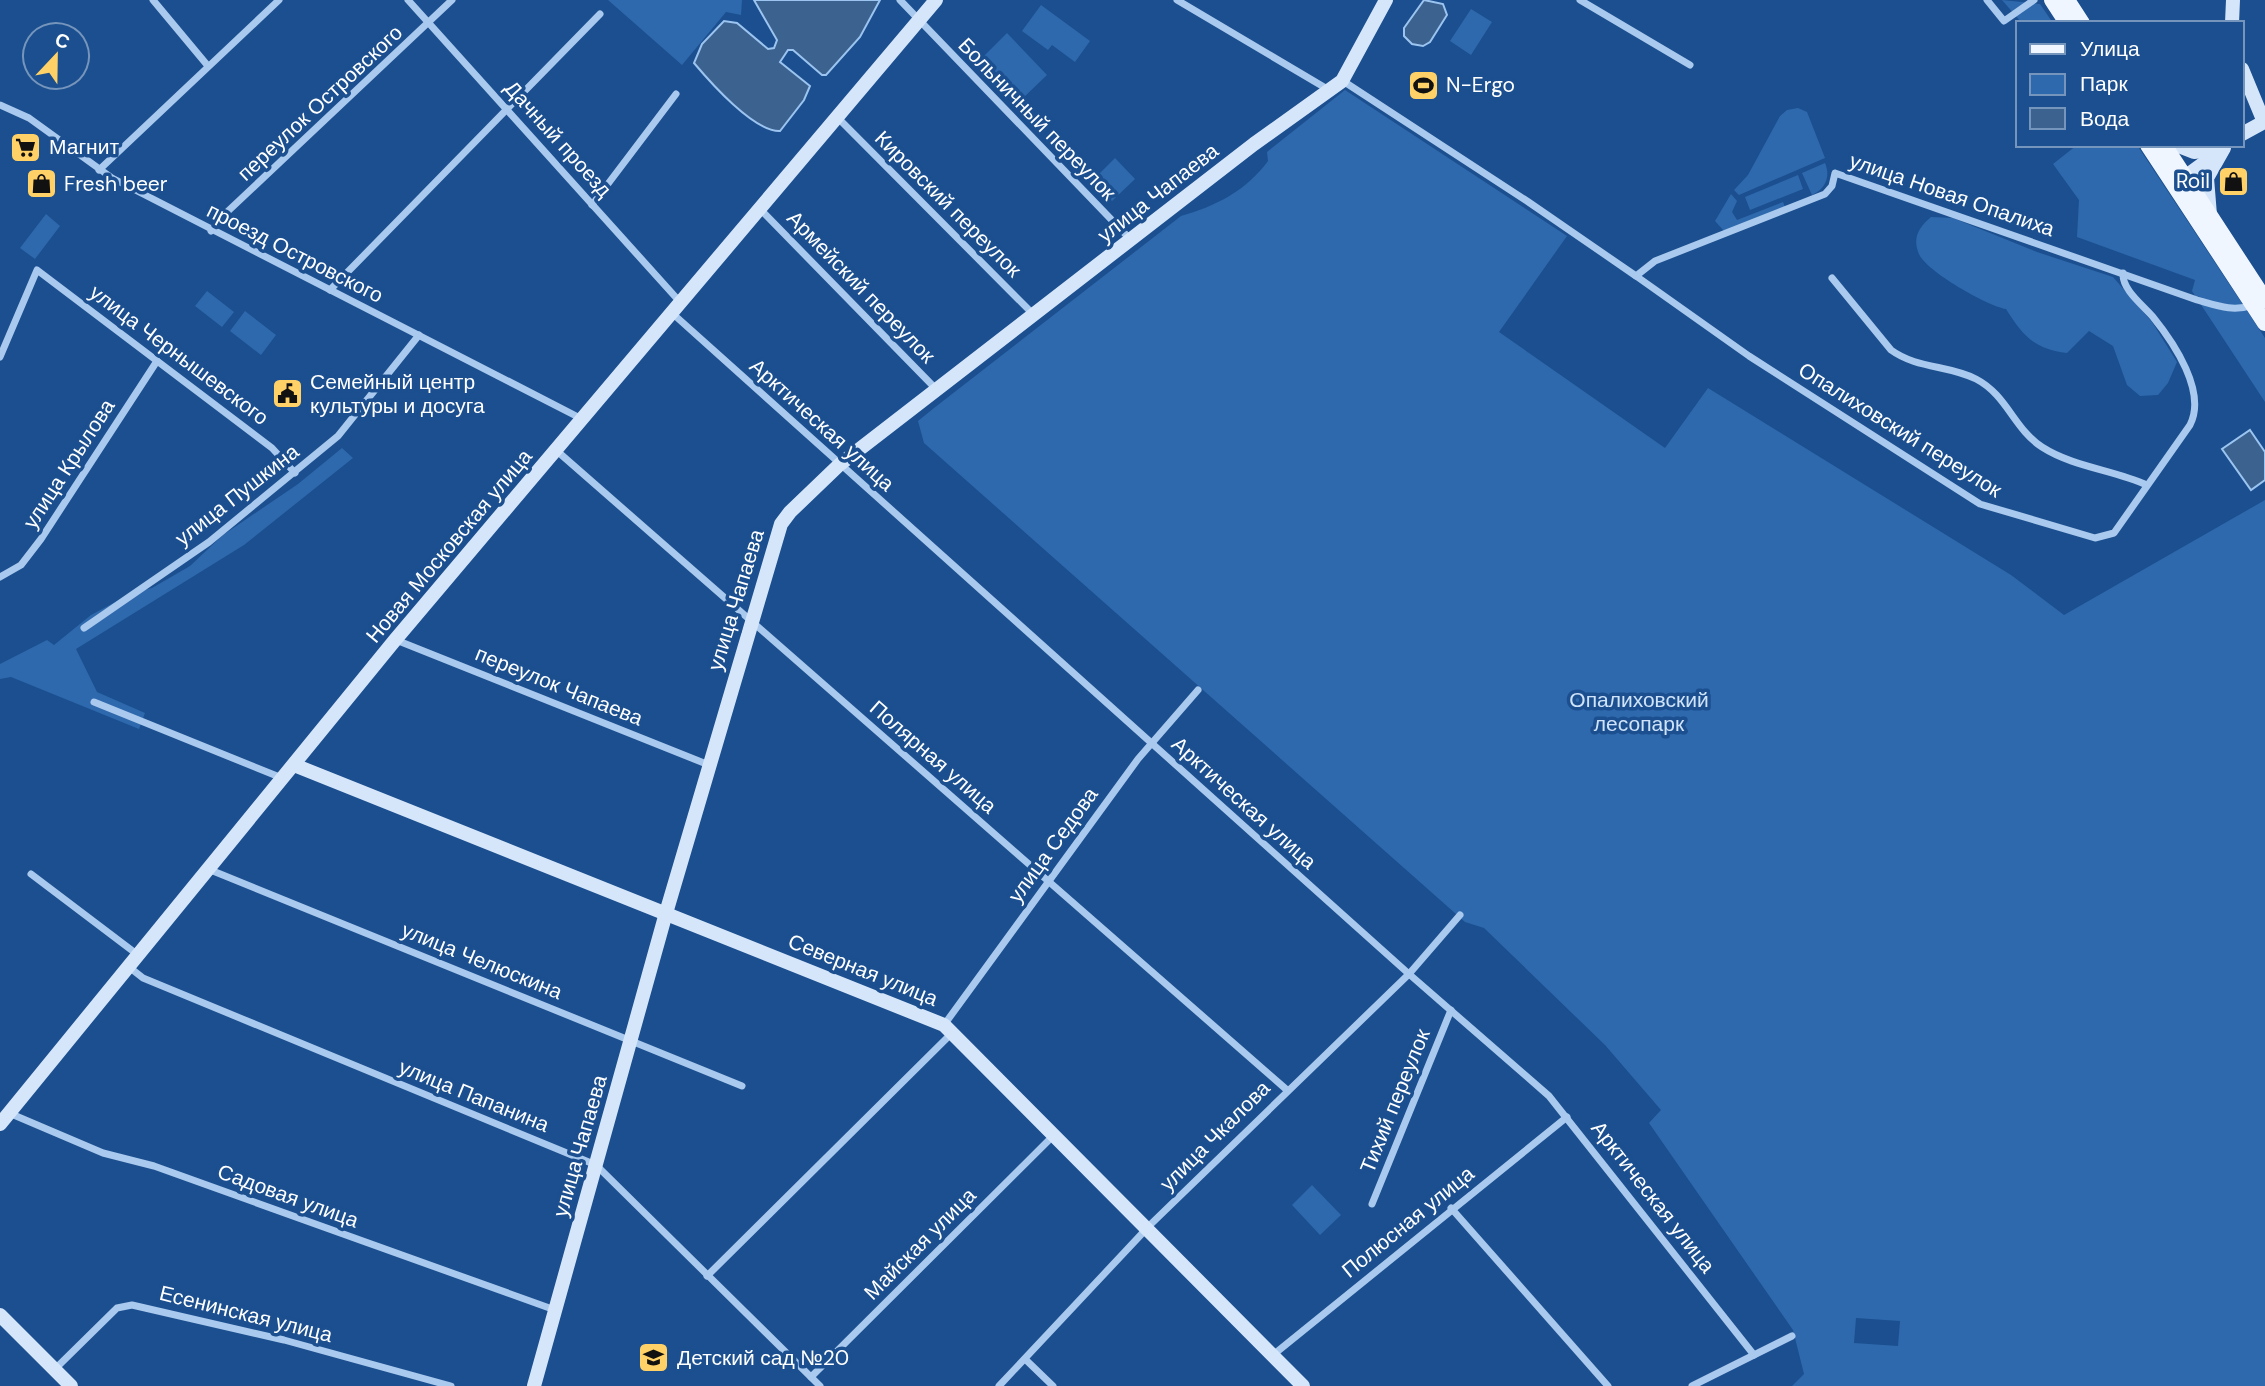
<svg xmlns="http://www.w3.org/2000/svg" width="2265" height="1386" font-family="'DM Sans',sans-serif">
<rect width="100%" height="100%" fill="#1b4f8f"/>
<g fill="#2e69ad" fill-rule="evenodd">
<polygon points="608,0 742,0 741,15 726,12 682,65"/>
<polygon points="2002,0 2040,4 2053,23 2022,23"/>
<polygon points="1041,5 1090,41 1075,62 1052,45 1048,50 1022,31"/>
<polygon points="1471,9 1492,22 1471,55 1450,41"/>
<polygon points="1007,33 1047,75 1022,99 982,58"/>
<path d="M 1345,90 L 1567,236 L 1499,332 L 1665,448 L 1708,388 L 2011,575 L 2064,615 L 2265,500 L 2265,1386 L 1792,1386 L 1804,1374 L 1793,1330 L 1649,1123 L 1661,1110 L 1605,1045 L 1484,928 L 1465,922 L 924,443 L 918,421 L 934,408 L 1181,216 C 1216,206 1246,191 1268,161 L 1267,152 ZM 1856,1318 L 1900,1321 L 1898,1346 L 1854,1343 Z"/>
<polygon points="1798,108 1807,112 1825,158 1739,195 1734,190 1748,175 1780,116 1787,110"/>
<polygon points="2077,145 2137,145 2265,338 2265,402 2192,291 2195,280 2077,237 2079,200 2053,164"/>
<polygon points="1115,158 1135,179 1112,201 1092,181"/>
<path d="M 1825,163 C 1831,177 1825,189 1812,195 L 1802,173 Z"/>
<polygon points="1798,175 1803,189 1750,210 1745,197"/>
<polygon points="1731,194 1737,201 1732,212 1737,220 1783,202 1785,207 1724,231 1715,221"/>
<polygon points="46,214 60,226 35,259 20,248"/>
<path d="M 1931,217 L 1953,218 L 2037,252 L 2113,277 L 2152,322 L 2177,362 L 2168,383 L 2158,395 L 2140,396 L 2127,385 L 2113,346 L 2089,331 L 2067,353 C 2034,349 2023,336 2006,309 C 1987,306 1926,271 1919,254 C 1912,238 1919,227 1931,217 Z"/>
<polygon points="207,291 234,312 222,327 195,306"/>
<polygon points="245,311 276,335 261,355 230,331"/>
<polygon points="342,448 353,458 244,545 76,649 97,692 145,713 139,729 11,677 0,679 0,664 47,640 54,645 91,615 132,593 152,588 190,566 223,535 298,484"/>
<polygon points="1312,1185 1341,1215 1320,1235 1292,1205"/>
</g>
<g fill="#3c6290" stroke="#9cc4f0" stroke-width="2">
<path d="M 754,0 L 880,0 L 860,37 L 826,75 L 822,75 L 793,50 L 788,50 L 780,62 L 810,86 L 804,100 L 780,131 C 754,132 710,82 694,63 L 702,44 L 724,21 L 737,23 L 768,49 L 774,48 L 777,40 Z"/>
<polygon points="1424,0 1443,4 1447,15 1430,42 1423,46 1412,44 1404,36 1404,28"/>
<polygon points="2250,430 2265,452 2265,480 2251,490 2222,449"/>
</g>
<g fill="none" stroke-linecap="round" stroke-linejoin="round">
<g stroke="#a9c9ee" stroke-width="7">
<polyline points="153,0 208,66"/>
<polyline points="408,0 680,302"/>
<polyline points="900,0 1131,240"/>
<polyline points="1177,0 1329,90"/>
<polyline points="1580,0 1690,65"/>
<polyline points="1987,0 2004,21 2034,0"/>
<path d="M 1343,81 L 1527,201 L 1636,276 L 1655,261 L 1825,194 L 1832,186 L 1835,173 L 2197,300 C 2218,306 2233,312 2254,305"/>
<polyline points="0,105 29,118 112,178 582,419"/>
<polyline points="838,118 1034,315"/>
<polyline points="99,170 279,0"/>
<polyline points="592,205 676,94"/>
<polyline points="760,209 937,390"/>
<polyline points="211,231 226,213 452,0"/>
<path d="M 1636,276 L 1749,356 L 1980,504 L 2095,538 L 2114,533 L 2190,425 C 2207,392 2174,343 2153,317 C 2143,305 2122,290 2123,273"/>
<path d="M 1832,278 L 1891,350 C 1917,369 1949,365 1976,379 C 2007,395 2014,429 2042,447 C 2073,467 2114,470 2147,485"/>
<polyline points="330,290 600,14"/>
<polyline points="672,313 1409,974 1549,1096 1754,1355"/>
<polyline points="0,357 37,270 272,448 295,473"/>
<polyline points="557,451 1287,1090"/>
<polyline points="0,577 21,565 41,539 157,361"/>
<polyline points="84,628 209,542 338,436 419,335"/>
<polyline points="396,640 709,765"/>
<polyline points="94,702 282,778"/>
<polyline points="208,869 742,1086"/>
<polyline points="31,874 138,955"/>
<polyline points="129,967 143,978 596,1165 820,1386"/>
<polyline points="944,1025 1138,759 1198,690"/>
<polyline points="9,1113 103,1153 154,1166 555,1310"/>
<polyline points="1372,1204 1451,1010"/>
<polyline points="1451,1208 1608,1386"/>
<polyline points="707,1276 952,1033"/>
<polyline points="1273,1355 1567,1117"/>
<polyline points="1025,1359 1053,1386"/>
<polyline points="55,1369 117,1308 132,1305 284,1340 451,1386"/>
<polyline points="811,1377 1053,1136"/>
<polyline points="999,1386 1151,1224 1409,974 1460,915"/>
<polyline points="1692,1386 1792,1336"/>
</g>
<g stroke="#d6e6fa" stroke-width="14">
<polyline points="2232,23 2233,0"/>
<polyline points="2242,69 2264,122 2242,134"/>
<polyline points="2176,145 2194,152 2219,149"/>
<polyline points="2178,182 2215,155"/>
<polyline points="2210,215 2207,178 2224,148"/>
<polyline points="294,765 944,1025 1303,1386"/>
<polyline points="0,1124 395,640 936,0"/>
<polyline points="0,1315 71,1386"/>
<polyline points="534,1386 666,913 781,524 790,512 839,465 1254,144 1342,81 1386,0"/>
</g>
<g stroke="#f0f6ff" stroke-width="16">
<polyline points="2052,0 2067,23"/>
<polyline points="2067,0 2082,23"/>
<polyline points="2148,145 2265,323"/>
<polyline points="2164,145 2265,300"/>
</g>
</g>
<defs>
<symbol id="stadium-square" viewBox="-11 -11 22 22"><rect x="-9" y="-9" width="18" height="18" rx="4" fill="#ffd166" stroke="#1b4f8f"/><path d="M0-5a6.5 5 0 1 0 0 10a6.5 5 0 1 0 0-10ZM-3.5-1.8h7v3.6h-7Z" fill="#111"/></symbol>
<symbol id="supermarket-square" viewBox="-11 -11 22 22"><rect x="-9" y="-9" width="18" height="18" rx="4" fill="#ffd166" stroke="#1b4f8f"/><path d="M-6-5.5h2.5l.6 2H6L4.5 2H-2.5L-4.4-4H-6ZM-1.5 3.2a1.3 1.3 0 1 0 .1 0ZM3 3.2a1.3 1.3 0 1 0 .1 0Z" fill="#111"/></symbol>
<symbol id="shop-square" viewBox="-11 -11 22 22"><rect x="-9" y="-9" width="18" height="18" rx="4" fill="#ffd166" stroke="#1b4f8f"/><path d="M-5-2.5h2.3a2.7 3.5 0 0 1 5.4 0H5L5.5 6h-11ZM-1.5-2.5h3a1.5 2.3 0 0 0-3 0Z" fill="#111"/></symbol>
<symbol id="civic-square" viewBox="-11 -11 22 22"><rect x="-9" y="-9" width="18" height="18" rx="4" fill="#ffd166" stroke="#1b4f8f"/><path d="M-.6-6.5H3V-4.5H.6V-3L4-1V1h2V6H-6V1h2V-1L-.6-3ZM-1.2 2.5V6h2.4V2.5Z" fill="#111"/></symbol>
<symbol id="school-square" viewBox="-11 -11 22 22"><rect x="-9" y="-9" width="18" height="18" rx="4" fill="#ffd166" stroke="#1b4f8f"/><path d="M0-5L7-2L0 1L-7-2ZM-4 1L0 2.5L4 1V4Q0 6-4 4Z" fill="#111"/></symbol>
</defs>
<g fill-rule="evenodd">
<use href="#stadium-square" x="1406" y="68" width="35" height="35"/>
<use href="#supermarket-square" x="8" y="130" width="35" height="35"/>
<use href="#shop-square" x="2216" y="164" width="35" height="35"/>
<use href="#shop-square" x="24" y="166" width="35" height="35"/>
<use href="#civic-square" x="270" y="376" width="35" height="35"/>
<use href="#school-square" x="636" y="1340" width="35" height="35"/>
</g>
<g text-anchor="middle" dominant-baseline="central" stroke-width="7" stroke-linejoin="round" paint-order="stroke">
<g font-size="21" fill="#fff" stroke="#1b4f8f" text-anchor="start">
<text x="1446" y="85">N-Ergo</text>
<text x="49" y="147">Магнит</text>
<text x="2210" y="181" text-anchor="end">Roil</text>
<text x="64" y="184">Fresh beer</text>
<text x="310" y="382">Семейный центр<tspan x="310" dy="24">культуры и досуга</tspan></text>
<text x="677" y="1358">Детский сад №20</text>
</g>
<g font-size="21" fill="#fff" stroke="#1b4f8f">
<text transform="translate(320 103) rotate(-43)">переулок Островского</text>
<text transform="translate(1037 119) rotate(46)">Больничный переулок</text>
<text transform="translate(558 139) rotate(48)">Дачный проезд</text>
<text transform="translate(1158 193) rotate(-38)">улица Чапаева</text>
<text transform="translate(1952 195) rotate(19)">улица Новая Опалиха</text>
<text transform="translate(948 204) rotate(45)">Кировский переулок</text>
<text transform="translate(295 253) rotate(27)">проезд Островского</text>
<text transform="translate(861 287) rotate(46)">Армейский переулок</text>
<text transform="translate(179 355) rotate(37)">улица Чернышевского</text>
<text transform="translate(822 425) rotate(42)">Арктическая улица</text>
<text transform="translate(1900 430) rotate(32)">Опалиховский переулок</text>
<text transform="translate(69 464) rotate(-57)">улица Крылова</text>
<text transform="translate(237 495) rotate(-38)">улица Пушкина</text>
<text transform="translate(449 546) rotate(-50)">Новая Московская улица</text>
<text transform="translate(736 600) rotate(-73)">улица Чапаева</text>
<text transform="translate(559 686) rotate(22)">переулок Чапаева</text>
<text transform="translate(933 757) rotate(41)">Полярная улица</text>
<text transform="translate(1244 803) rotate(42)">Арктическая улица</text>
<text transform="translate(1053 845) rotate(-54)">улица Седова</text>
<text transform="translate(482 961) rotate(22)">улица Челюскина</text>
<text transform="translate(863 970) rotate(22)">Северная улица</text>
<text transform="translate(474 1096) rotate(22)">улица Папанина</text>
<text transform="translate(1395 1101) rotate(-68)">Тихий переулок</text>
<text transform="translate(1215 1136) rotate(-45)">улица Чкалова</text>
<text transform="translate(580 1146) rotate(-74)">улица Чапаева</text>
<text transform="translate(288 1196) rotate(20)">Садовая улица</text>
<text transform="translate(1653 1197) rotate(52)">Арктическая улица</text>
<text transform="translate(1408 1222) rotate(-39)">Полюсная улица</text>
<text transform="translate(920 1244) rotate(-45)">Майская улица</text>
<text transform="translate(246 1314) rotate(14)">Есенинская улица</text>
</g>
<g font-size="21" fill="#cfe3fa" stroke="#1b4f8f">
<text x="1639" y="700">Опалиховский<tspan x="1639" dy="24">лесопарк</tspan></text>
</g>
</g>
<rect x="2016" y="21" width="228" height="126" fill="#1b4f8f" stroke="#7695bc" stroke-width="2"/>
<rect x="2030" y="44" width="35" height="10" fill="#f0f6ff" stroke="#7695bc" stroke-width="2"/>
<text x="2080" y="56" font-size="21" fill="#ffffff">Улица</text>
<rect x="2030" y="74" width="35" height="21" fill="#2e69ad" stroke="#7695bc" stroke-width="2"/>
<text x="2080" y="91" font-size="21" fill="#ffffff">Парк</text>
<rect x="2030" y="108" width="35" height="21" fill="#3c6290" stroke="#7695bc" stroke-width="2"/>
<text x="2080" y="126" font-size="21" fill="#ffffff">Вода</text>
<g transform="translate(56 56) rotate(22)"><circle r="33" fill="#1b4f8f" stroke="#7695bc" stroke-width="2"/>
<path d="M0-5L12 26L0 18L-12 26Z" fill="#ffd166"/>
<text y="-10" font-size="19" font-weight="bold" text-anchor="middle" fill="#ffffff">С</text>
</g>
</svg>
